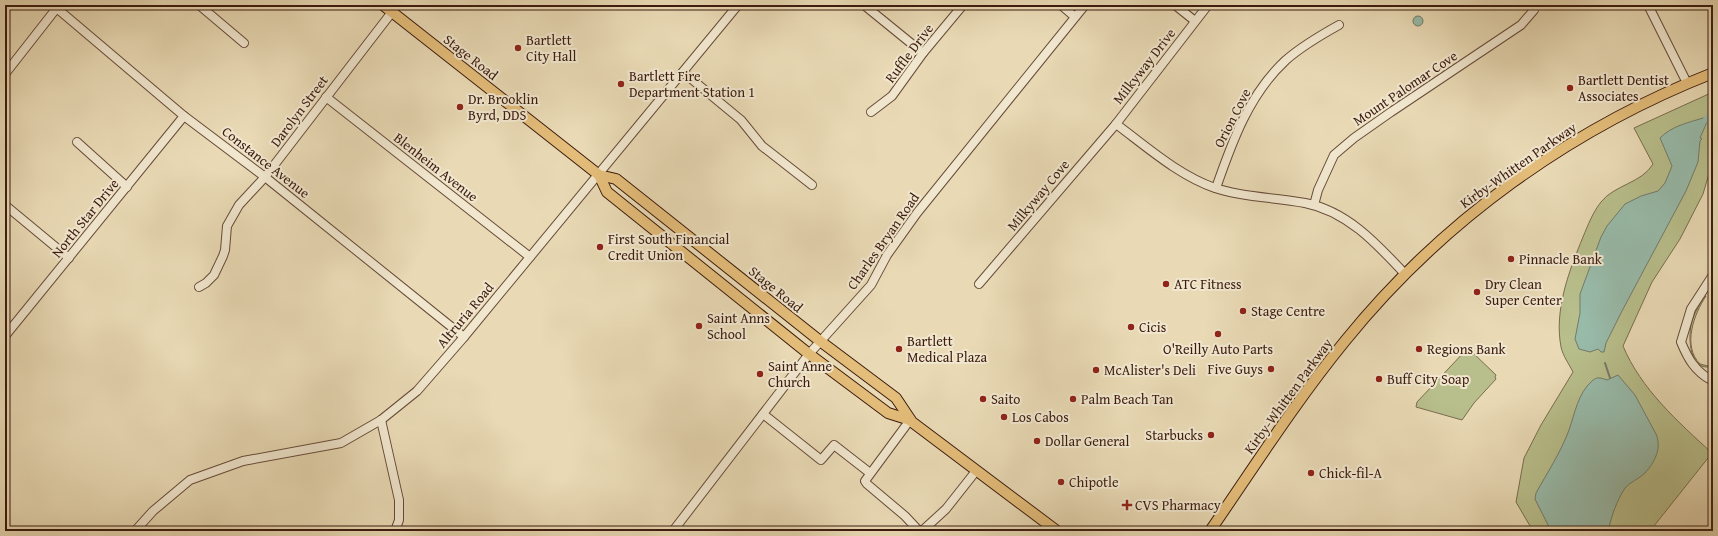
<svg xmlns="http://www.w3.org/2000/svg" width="1718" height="536" font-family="'Gentium Book Plus',serif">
<rect width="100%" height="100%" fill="#e9dab5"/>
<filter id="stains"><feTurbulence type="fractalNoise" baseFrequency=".005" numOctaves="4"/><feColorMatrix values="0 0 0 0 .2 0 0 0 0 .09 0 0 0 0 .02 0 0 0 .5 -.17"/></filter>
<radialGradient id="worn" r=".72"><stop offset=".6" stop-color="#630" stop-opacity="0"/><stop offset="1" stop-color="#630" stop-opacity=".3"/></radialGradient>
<g fill="#b8bf8c" stroke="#7a6d4e">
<path d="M 1713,92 L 1713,160 L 1703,194 L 1680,239 L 1652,282 L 1623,346 C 1641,389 1678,422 1712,453 L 1650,531 L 1533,531 L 1516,502 L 1524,458 L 1541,425 L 1573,372 C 1569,364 1563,356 1561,347 C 1554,310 1569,271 1583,237 C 1588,225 1593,212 1601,202 C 1614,185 1642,183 1653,164 L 1634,128 Z"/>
<path d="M 1705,296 L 1706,296 C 1694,314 1682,346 1700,364 L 1708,366 L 1709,367 C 1688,369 1688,334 1692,321 C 1695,311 1700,304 1705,296 Z"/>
<polygon points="1466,350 1468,352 1470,350 1496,375 1495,377 1496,379 1474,403 1462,420 1416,407 1417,402"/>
</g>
<g fill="#98bbaa" stroke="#737b6c">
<circle cx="1418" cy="21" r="5"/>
<path d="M 1703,118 L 1707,119 L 1707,122 L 1700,138 L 1702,139 L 1700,141 L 1698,162 L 1686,191 L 1622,311 L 1606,343 L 1604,352 L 1601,352 L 1598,349 L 1590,352 L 1579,349 L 1575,339 L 1580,313 L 1580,294 L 1601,237 L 1607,226 L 1625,204 L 1641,196 L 1658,191 L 1665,183 L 1672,166 L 1660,138 C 1672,126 1687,123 1703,118 Z"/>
<path d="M 1618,375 L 1635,395 L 1656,434 C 1662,448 1655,462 1645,473 C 1639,479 1630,482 1625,488 C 1616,502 1612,515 1608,531 L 1551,531 L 1535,499 L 1536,493 C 1547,473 1561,452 1569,430 C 1575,413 1578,393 1592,381 C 1597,376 1601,378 1607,380 Z"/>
</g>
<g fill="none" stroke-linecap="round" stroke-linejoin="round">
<polyline stroke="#737b6c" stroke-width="2" points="1605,363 1610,378"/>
<polyline stroke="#98bbaa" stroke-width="7" points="1707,119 1713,113"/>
<defs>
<g id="minor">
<polyline points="53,5 184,116 265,177 464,337"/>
<polyline points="199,5 244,43"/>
<polyline points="864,5 923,53"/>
<polyline points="1061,5 1075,17"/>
<polyline points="1175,5 1195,21"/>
<polyline points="1648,5 1687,83"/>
<polyline points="683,72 741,120 762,146 812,185"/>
<polyline points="5,74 59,5"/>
<polyline points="326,97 530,257"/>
<polyline points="871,112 892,96 923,53 963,5"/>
<path d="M 1116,124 C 1147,147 1178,175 1215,188 C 1245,198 1275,197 1305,203 C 1347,211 1377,244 1405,274"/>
<polyline points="77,142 127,187"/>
<path d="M 1216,188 C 1232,142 1249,94 1286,60 C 1302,46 1321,35 1339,25"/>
<polyline points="5,205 69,258"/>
<polyline points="1314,205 1318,190 1334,155 1354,138 1391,112 1521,25 1534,10"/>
<polyline points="979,284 1116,124 1208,5"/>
<polyline points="199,287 206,283 214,275 223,256 225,250 227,226 239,205 265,177 392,12"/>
<polyline points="5,336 184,116"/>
<path d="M 1711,380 C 1695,371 1688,359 1681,342 L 1691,309 L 1713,275"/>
<polyline points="763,414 821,460 834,445 870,473"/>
<polyline points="381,420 399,500 399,520 395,531"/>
<polyline points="910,420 865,481 867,484 905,516 919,531"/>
<polyline points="135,531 153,511 190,480 243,461 341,443 381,420 417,391 464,337 738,5"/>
<polyline points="673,531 809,354 871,285 887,255 917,213 1085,5"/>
<polyline points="922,531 946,509 976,471"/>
</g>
<g id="major">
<polyline points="383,5 599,175 607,192 809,354 888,413 910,420"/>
<polyline points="599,175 616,179 820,341 896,398 912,422 1057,531"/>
<path d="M 1210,531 C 1254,467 1296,401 1345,341 C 1442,221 1570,129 1713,73"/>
</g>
</defs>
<use href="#minor" stroke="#664b38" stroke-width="10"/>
<use href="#major" stroke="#3b1b0f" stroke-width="12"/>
<use href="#minor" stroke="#f1e7cf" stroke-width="8"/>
<use href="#major" stroke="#e4bd7a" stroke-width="10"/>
</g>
<g fill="#8f2418" stroke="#f1e7cf" stroke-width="1.5">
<circle cx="518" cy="48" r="4"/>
<circle cx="621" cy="84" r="4"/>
<circle cx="1570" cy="88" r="4"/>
<circle cx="460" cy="107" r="4"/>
<circle cx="600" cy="247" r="4"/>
<circle cx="1511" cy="259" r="4"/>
<circle cx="1166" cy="284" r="4"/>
<circle cx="1477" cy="292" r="4"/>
<circle cx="1243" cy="311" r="4"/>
<circle cx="699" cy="326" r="4"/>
<circle cx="1131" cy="327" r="4"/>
<circle cx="1218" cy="334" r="4"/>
<circle cx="899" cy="349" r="4"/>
<circle cx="1419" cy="349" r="4"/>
<circle cx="1271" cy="369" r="4"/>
<circle cx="1096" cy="370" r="4"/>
<circle cx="760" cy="374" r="4"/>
<circle cx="1379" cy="379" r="4"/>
<circle cx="983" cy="399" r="4"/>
<circle cx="1073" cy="399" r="4"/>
<circle cx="1004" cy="417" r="4"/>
<circle cx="1211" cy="435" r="4"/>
<circle cx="1037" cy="441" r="4"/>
<circle cx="1311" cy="473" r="4"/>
<circle cx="1061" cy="482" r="4"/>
<path d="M1125 499h4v4h4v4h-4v4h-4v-4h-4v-4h4z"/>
</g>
<g text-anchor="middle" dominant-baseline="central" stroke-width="4" stroke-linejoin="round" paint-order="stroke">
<g font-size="14" fill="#3b1b0f" stroke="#f1e7cf" text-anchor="start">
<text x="526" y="40">Bartlett<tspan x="526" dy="16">City Hall</tspan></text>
<text x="629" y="76">Bartlett Fire<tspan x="629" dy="16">Department Station 1</tspan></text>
<text x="1578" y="80">Bartlett Dentist<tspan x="1578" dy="16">Associates</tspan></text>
<text x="468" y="99">Dr. Brooklin<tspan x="468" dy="16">Byrd, DDS</tspan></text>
<text x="608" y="239">First South Financial<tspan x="608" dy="16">Credit Union</tspan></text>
<text x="1519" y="259">Pinnacle Bank</text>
<text x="1174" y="284">ATC Fitness</text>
<text x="1485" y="284">Dry Clean<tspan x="1485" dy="16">Super Center</tspan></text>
<text x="1251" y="311">Stage Centre</text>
<text x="707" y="318">Saint Anns<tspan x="707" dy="16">School</tspan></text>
<text x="1139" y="327">Cicis</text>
<text x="907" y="341">Bartlett<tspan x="907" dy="16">Medical Plaza</tspan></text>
<text x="1218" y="349" text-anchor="middle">O'Reilly Auto Parts</text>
<text x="1427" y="349">Regions Bank</text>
<text x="768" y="366">Saint Anne<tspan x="768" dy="16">Church</tspan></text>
<text x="1263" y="369" text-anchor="end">Five Guys</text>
<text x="1104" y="370">McAlister's Deli</text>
<text x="1387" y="379">Buff City Soap</text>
<text x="991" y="399">Saito</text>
<text x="1081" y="399">Palm Beach Tan</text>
<text x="1012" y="417">Los Cabos</text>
<text x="1203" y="435" text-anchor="end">Starbucks</text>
<text x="1045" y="441">Dollar General</text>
<text x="1319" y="473">Chick-fil-A</text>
<text x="1069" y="482">Chipotle</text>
<text x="1135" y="505">CVS Pharmacy</text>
</g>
<g font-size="14" fill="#3b1b0f" stroke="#f1e7cf">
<text transform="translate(909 53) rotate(-53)">Ruffle Drive</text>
<text transform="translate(471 57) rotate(38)">Stage Road</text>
<text transform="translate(1144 66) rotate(-52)">Milkyway Drive</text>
<text transform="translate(1405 88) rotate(-34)">Mount Palomar Cove</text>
<text transform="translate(299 111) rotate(-53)">Darolyn Street</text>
<text transform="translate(1232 118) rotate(-63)">Orion Cove</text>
<text transform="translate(266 162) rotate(38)">Constance Avenue</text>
<text transform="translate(1518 165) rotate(-35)">Kirby-Whitten Parkway</text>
<text transform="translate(436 167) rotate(38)">Blenheim Avenue</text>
<text transform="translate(1038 195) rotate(-50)">Milkyway Cove</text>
<text transform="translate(85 218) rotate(-51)">North Star Drive</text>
<text transform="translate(883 241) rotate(-55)">Charles Bryan Road</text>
<text transform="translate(776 289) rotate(39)">Stage Road</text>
<text transform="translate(465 315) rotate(-50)">Altruria Road</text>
<text transform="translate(1288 396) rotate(-54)">Kirby-Whitten Parkway</text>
</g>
</g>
<rect width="1718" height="536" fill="none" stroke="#e9dab5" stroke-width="20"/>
<rect x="6" y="6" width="1706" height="524" fill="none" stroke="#3b1b0f" stroke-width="2"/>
<rect x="10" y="10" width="1698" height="516" fill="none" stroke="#3b1b0f"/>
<rect width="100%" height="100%" filter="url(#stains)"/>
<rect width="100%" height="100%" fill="url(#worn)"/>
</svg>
